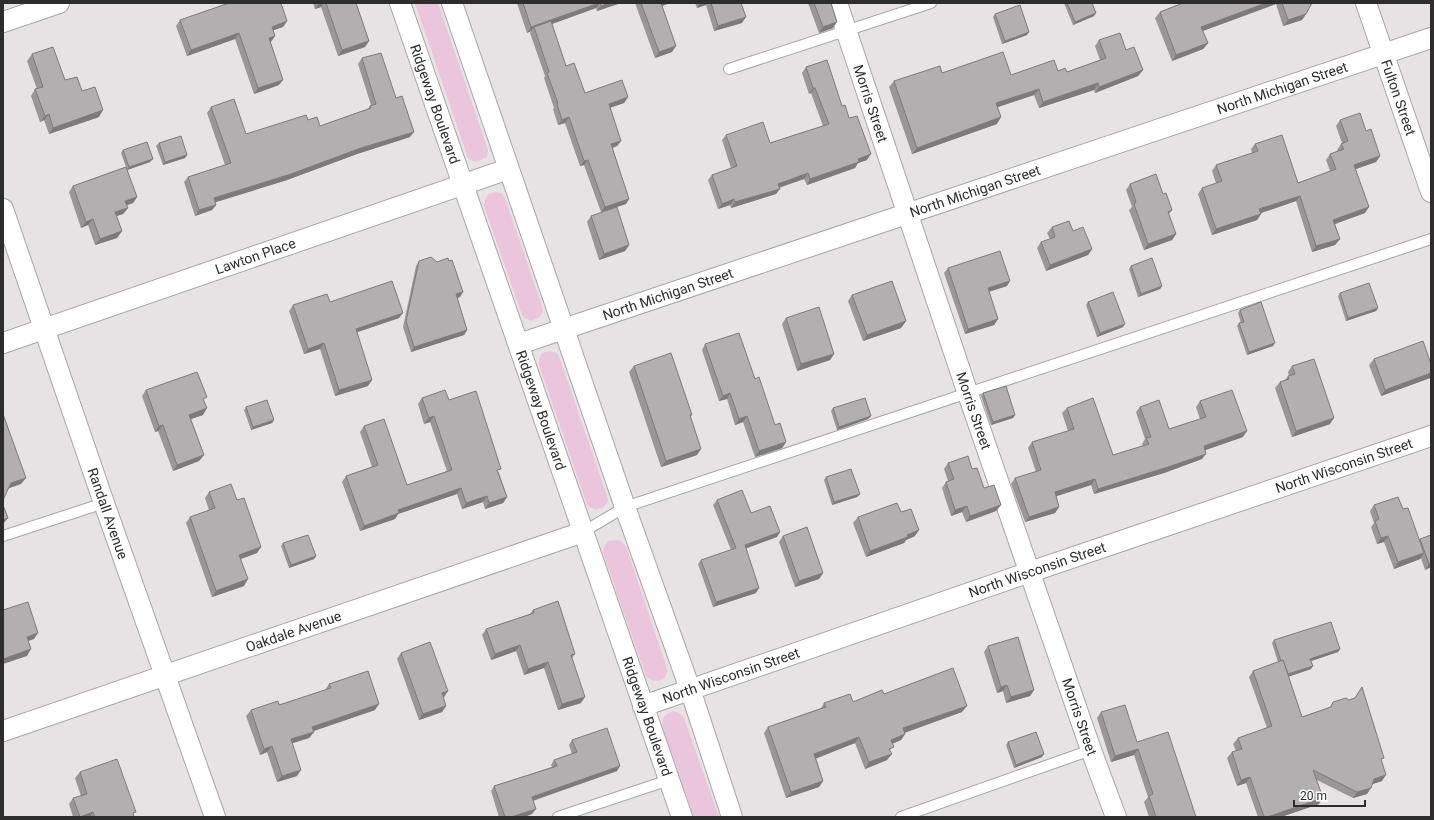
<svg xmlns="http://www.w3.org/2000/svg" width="1434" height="820" font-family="Roboto,sans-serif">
<rect width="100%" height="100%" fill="#e7e3e5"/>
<g fill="#ebc5db">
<path d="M 415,3 L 438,3 L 488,150 L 487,157 C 479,161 475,164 468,158 Z"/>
<polygon points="496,192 501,193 505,198 542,306 543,312 540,317 531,321 526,319 522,315 484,206 485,200 488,194"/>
<polygon points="550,351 557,353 560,359 607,496 608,501 604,507 595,510 587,505 539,365 539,359 542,353"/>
<path d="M 616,540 L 621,541 L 626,546 L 668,671 L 664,679 C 656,682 653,682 646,676 L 603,553 L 604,547 L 608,541 Z"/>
<path d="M 673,711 L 679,713 L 684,718 L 719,817 L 694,817 L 662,726 C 662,718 665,714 673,711 Z"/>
</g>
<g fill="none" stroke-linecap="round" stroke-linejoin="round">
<defs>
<g id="lane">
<polyline points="729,69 931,3"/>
<polyline points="583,532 625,507 1431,239"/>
<polyline points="3,536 104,503"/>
<polyline points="558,817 669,780"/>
<polyline points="901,817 1091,750"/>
</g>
<g id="street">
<path id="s1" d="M 400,3 L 682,817"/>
<polyline points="452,3 625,507 690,689 732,817"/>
<path id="s2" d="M 837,3 L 968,394 L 1091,750 L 1116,817"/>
<path id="s3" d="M 1366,3 L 1431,192"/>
<polyline points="3,22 59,3"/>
<path id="s4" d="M 3,209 L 104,503 L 215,817"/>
<path id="s5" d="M 3,343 L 508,169"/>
<path id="s6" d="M 519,344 L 1431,38"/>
<path id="s7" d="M 643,706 L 1030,572 L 1431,436"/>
<path id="s8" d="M 3,731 L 583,532"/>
</g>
</defs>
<use href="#lane" stroke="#a8a5a6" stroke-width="12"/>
<use href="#street" stroke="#a8a5a6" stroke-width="22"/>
<use href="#lane" stroke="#fff" stroke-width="10"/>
<use href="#street" stroke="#fff" stroke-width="20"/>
</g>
<g fill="#9a9698">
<polygon points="313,3 356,3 369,41 365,47 338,56 321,7 315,9"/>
<polygon points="517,3 621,3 597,11 596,8 552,24 566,66 585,93 628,97 624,103 610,108 621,141 617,146 612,148 629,199 626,204 601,212 584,165 580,166 565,123 558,125 553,109 554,108 544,78 545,76 530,33 531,31 527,33"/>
<polygon points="635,3 670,3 662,6 672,52 655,58"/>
<polygon points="695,3 741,3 742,23 714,31 706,5 697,8"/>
<polygon points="808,3 831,3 833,28 819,33"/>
<polygon points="1064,3 1092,3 1094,16 1073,25"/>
<polygon points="1183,3 1312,3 1306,14 1302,20 1283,26 1276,4 1203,31 1208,43 1203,49 1172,61 1155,18 1160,12"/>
<polygon points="995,14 1027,35 1002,44 993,17"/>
<polygon points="180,20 287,21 283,27 273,30 275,36 270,42 279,85 254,94 235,39 187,56 176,26"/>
<polygon points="1099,40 1126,50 1143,70 1138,76 1095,93 1094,90 1039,108 1034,95 998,107 997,124 912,154 889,87 894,81 942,73 1011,75 1058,71 1067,72 1100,60 1095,46"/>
<polygon points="32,54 65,80 82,91 99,117 49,134 44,120 40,122 31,96 35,89 37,89 27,61"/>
<polygon points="362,58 396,98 410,137 357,154 287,180 215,202 216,205 212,210 195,216 184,182 188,177 225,165 207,113 211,107 246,134 308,120 320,126 368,109 370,106 371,105 358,64"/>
<polygon points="806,67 842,106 849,118 867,160 858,163 855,168 807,185 804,179 779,188 776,194 731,208 730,205 718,209 708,180 712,175 731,168 722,140 726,135 770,143 823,126 811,93 809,94 802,73"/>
<polygon points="1340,120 1366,131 1380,156 1376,162 1356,169 1365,213 1335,224 1340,239 1335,245 1312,252 1296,201 1261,213 1261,214 1257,220 1212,235 1198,194 1202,188 1216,183 1212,171 1216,165 1252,153 1251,149 1255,144 1298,183 1330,171 1326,160 1330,154 1338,151 1337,150 1341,144 1342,143 1336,126"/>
<polygon points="159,143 187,155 185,158 163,165 156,146"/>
<polygon points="123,150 150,162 127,170 137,197 133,203 127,205 128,208 123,214 116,216 122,231 117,238 95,245 88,225 81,228 69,192 73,186 126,167 121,153"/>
<polygon points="1130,184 1163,194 1172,210 1169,214 1176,234 1172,240 1144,250 1129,210 1132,207 1126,190"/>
<polygon points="591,216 629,245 625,251 599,260 587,222"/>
<polygon points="1052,227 1073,231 1092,249 1088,255 1046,271 1037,248 1041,242 1050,239 1047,233"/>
<polygon points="419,261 437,262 463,292 460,297 457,298 467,330 464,335 411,352 403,327 416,266"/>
<polygon points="1131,266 1162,286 1160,289 1138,297 1129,269"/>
<polygon points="948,268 1007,286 989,292 998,319 994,325 965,334 944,273"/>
<polygon points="1340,293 1378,308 1376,311 1346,321 1338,296"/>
<polygon points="852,295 906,321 901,328 863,341 848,301"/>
<polygon points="330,302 399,318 357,332 368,386 335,396 320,349 304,354 289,311 293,305"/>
<polygon points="1088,302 1123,327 1097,337 1086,305"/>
<polygon points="1240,310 1273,346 1247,355 1237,326 1239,323 1241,323 1238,313"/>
<polygon points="786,318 834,354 830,360 797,371 782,324"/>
<polygon points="705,344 755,379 775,425 786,442 782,448 755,457 743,422 735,425 727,399 719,401 702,350"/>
<polygon points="1374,359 1430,378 1381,396 1369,365"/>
<polygon points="634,366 692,415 690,417 697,455 661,467 629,372"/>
<polygon points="1292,366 1330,424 1292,437 1275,388 1280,382 1285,380 1288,376 1289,376 1288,372"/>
<polygon points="146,390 204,400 203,415 191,419 204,455 199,461 173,471 158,431 155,432 142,396"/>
<polygon points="983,393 1015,415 1013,418 991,425 981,396"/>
<polygon points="422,398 449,400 499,473 507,497 503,503 485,509 483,502 462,509 457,494 398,514 395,519 360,531 342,482 346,476 372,467 360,432 364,426 407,485 447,471 430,422 424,424 418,404"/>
<polygon points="1200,401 1243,437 1205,450 1202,459 1164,473 1094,494 1091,485 1056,496 1059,507 1055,513 1025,522 1011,484 1015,478 1036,472 1028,448 1032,442 1068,431 1062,413 1067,408 1113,455 1143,446 1142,444 1145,439 1136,412 1140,407 1169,429 1200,419 1196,407"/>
<polygon points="246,407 274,420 272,423 251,430 244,410"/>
<polygon points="833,408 871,416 868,419 837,430 831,411"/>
<polygon points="948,463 972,469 984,488 1001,505 996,511 966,522 962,512 951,516 942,488 946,482 948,481 944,469"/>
<polygon points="826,477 860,494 857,497 832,505 824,480"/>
<polygon points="209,492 237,500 261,547 257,553 241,559 244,586 212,597 186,523 190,517 209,510 205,498"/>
<polygon points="717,500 751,513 777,537 746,548 756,593 713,607 698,564 701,560 731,550 713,505"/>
<polygon points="1374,505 1403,509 1419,540 1420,539 1431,567 1425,570 1421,558 1420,559 1394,569 1384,542 1377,544 1371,527 1374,523 1370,511"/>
<polygon points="858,517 915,536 906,540 904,543 866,557 853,523"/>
<polygon points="783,536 823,573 819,579 795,587 779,542"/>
<polygon points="283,543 316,556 314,559 289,568 281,546"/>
<polygon points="533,610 575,654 572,658 581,703 558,710 544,668 524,675 516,651 491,660 482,635 486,629 530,614"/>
<polygon points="1274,640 1340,649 1338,652 1311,661 1311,669 1288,677 1302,717 1330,707 1333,702 1349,700 1354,699 1362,687 1382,761 1382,781 1372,784 1367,794 1353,798 1317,780 1319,804 1281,817 1258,817 1246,783 1237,786 1227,758 1232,752 1236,751 1233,744 1238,738 1267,728 1249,677 1253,671 1278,662 1272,643"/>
<polygon points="988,646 1034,690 1030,696 1006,703 1003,691 997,693 984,652"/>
<polygon points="401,653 448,691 443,697 446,706 442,712 419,720 397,659"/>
<polygon points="329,684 375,710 313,731 314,732 309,738 292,743 297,776 277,782 267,752 260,755 246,716 251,710 279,705 325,690"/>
<polygon points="884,694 962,712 904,732 905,734 901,740 892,744 887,760 865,769 855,743 816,758 823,781 819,787 786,798 764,733 768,727 821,708 824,703 853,702"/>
<polygon points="1101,712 1137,742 1196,817 1149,817 1144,802 1148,797 1134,755 1111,762 1097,718"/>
<polygon points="572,740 617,771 533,801 532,814 524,817 499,817 491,791 494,786 552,767 551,765 554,760 572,754 569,745"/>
<polygon points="1008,742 1042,757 1014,768 1006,745"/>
<polygon points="80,772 133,815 134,817 73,817 69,804 73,798 81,796 75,778"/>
</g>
<g fill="#7d7a7c">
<polygon points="319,3 324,3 321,7 315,9"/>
<polygon points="600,3 596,8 535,30 534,27 531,31 527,33 531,27"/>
<polygon points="609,3 621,3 597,11 601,6"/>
<polygon points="660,3 670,3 657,8"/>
<polygon points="700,3 708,3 706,5 697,8"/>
<polygon points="1266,3 1277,3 1276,4 1197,33 1201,27"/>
<polygon points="1096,13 1094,16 1073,25 1075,22"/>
<polygon points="1306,14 1302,20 1283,26 1288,20"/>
<polygon points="746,17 742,23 714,31 718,26"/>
<polygon points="287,21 283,27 268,32 272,27"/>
<polygon points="837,22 833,28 819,33 823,27"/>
<polygon points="1029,32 1027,35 1002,44 1005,41"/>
<polygon points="239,33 235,39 187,56 191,50"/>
<polygon points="275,36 271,42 265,43 269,38"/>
<polygon points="369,41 365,47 338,56 342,50"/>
<polygon points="1208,43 1203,49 1172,61 1176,55"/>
<polygon points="676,46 672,52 655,58 659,52"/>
<polygon points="1143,70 1138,76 1095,93 1099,87"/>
<polygon points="283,80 279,85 254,94 258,88"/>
<polygon points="1098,83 1094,90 1039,108 1043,102"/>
<polygon points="813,88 815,88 811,93 809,94"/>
<polygon points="1039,89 1034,95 992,109 996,103"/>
<polygon points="628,97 624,103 605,109 609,104"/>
<polygon points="103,110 99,117 49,134 53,128"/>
<polygon points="49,114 44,120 40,122 45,116"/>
<polygon points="569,117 565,123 558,125 562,120"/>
<polygon points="1001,117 997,124 912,154 917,148"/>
<polygon points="414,132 410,137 357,154 287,180 210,204 214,198 361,148"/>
<polygon points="621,141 617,146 607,150 611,144"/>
<polygon points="871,154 867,160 858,163 855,168 807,185 810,179 858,159"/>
<polygon points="187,155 185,158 163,165 165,162"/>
<polygon points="1380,156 1376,162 1350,171 1354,165"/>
<polygon points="153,159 150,162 127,170 129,167"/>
<polygon points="588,160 584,165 580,166 584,161"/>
<polygon points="808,173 804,179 774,189 778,184"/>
<polygon points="780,189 776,194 731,208 735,202"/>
<polygon points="1300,196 1296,201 1255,215 1259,209"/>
<polygon points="137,197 133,203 121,207 125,201"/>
<polygon points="629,199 626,204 601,212 605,207"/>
<polygon points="734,199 730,205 718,209 722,204"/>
<polygon points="216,205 212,210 195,216 199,210"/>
<polygon points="1369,207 1365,213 1329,226 1333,220"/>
<polygon points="128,208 123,214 111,218 115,212"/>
<polygon points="1261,214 1257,220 1212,235 1216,229"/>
<polygon points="93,219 88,225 81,228 86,222"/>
<polygon points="122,231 117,238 95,245 100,239"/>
<polygon points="1176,234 1172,240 1144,250 1148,244"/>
<polygon points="1340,239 1335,245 1312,252 1316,246"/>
<polygon points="629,245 625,251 599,260 604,254"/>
<polygon points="1092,249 1088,255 1046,271 1050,265"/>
<polygon points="1010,281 1007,286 984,293 988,288"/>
<polygon points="1162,286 1160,289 1138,297 1141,294"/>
<polygon points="463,292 460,297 452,300 456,294"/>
<polygon points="1378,308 1376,311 1346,321 1348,318"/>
<polygon points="403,313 399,318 352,334 356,329"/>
<polygon points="998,319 994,325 965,334 968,329"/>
<polygon points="906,321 901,328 863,341 867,335"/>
<polygon points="1125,324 1123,327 1097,337 1100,333"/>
<polygon points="467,330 464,335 411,352 414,347"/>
<polygon points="324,343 320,349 304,354 308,349"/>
<polygon points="1275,343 1273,346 1247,355 1249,352"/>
<polygon points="834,354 830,360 797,371 801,364"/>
<polygon points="1431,373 1431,376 1430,378 1381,396 1385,390"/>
<polygon points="372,380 368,386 335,396 339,390"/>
<polygon points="730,393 727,399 719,401 723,396"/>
<polygon points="207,408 203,415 185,421 189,415"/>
<polygon points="1015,415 1013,418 991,425 993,422"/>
<polygon points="434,416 430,422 424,424 429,418"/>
<polygon points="747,416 743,422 735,425 739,419"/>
<polygon points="871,416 868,419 837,430 839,427"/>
<polygon points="1334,418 1330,424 1292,437 1296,431"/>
<polygon points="274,420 272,423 251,430 253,427"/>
<polygon points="163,425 158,431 155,432 159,426"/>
<polygon points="1247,431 1243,437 1200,452 1204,446"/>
<polygon points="786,442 782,448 755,457 759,451"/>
<polygon points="701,449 697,455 661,467 666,461"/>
<polygon points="1206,454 1202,459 1164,473 1094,494 1098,489"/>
<polygon points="204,455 199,461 173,471 177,465"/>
<polygon points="26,478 21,484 7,489 11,483"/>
<polygon points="1095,479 1091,485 1051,498 1055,492"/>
<polygon points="461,488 457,494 398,514 395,519 360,531 364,526 398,510"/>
<polygon points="860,494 857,497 832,505 834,502"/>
<polygon points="487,496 483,502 462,509 466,503"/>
<polygon points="507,497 503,503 485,509 489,503"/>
<polygon points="1001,505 996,511 966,522 970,516"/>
<polygon points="967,506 962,512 951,516 955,510"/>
<polygon points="1059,507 1055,513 1025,522 1029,517"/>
<polygon points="8,518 3,524 3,525 3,520"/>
<polygon points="919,530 915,536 906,540 904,543 866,557 870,551 907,535"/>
<polygon points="780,532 777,537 742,550 745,545"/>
<polygon points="1388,536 1384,542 1377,544 1381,538"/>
<polygon points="261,547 257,553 235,561 239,555"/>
<polygon points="1424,553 1420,559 1394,569 1398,562"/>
<polygon points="316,556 314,559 289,568 291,565"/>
<polygon points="1431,563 1431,567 1425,570 1429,564"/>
<polygon points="823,573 819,579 795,587 799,581"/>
<polygon points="248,579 244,586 212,597 216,591"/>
<polygon points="759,588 756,593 713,607 716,602"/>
<polygon points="38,633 34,639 23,643 27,637"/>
<polygon points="520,645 516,651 491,660 495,654"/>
<polygon points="31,649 27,656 3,664 3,659"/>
<polygon points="1340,649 1338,652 1308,662 1310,659"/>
<polygon points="548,662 544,668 524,675 528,669"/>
<polygon points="1313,666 1311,669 1284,678 1286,675"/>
<polygon points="1007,685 1003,691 997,693 1001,687"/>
<polygon points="1034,690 1030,696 1006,703 1011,697"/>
<polygon points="448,691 444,697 438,699 442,693"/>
<polygon points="585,697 581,703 558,710 562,704"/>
<polygon points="379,704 375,710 308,733 312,727"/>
<polygon points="446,706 442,712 419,720 423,714"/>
<polygon points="967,706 962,712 899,735 903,728"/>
<polygon points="314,732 309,738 287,745 291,739"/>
<polygon points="905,734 901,740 887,746 891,740"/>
<polygon points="859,737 855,743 810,761 814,754"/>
<polygon points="272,746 267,752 260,755 264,749"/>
<polygon points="1138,749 1134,755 1111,762 1115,756"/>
<polygon points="892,754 887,760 865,769 869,762"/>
<polygon points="1044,754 1042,757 1014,768 1016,765"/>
<polygon points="620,766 617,771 528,802 532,797"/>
<polygon points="301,770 297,776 277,782 282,776"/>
<polygon points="1386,775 1382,781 1370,785 1374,779"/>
<polygon points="1250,777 1246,783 1237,786 1241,780"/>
<polygon points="823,781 819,787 786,798 791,792"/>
<polygon points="1371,788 1367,794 1353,798 1357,792"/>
<polygon points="1323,798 1319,804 1281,817 1267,817"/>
<polygon points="536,809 532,814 524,817 511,817"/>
<polygon points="93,812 90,817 80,817"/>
</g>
<g fill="#b3afb1" stroke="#7d7a7c">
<polygon points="229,3 281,3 287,21 272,27 275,36 269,38 283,80 258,88 239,33 191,50 180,20"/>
<polygon points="326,3 356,3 369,41 342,50"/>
<polygon points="523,3 599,3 531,27"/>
<polygon points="600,3 609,3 601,6"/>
<polygon points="641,3 661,3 676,46 659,52"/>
<polygon points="711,3 741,3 746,17 718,26"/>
<polygon points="814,3 831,3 837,22 823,27"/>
<polygon points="1067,3 1092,3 1096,13 1075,22"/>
<polygon points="1183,3 1266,3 1201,27 1208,43 1176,55 1160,12"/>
<polygon points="1282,3 1312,3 1306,14 1288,20"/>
<polygon points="1020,5 1029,32 1005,41 995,14"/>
<polygon points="551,21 566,66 574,63 585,93 622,80 628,97 609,104 621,141 611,144 629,199 605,207 588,160 584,161 569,117 562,120 557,104 558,103 547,73 549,72 534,27"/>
<polygon points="1120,33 1126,50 1134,47 1143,70 1099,87 1098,83 1043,102 1039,89 996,103 1001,117 917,148 894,81 940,66 942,73 1003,52 1011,75 1054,60 1058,71 1065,68 1067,72 1106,58 1099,40"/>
<polygon points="53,47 65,80 77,77 82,91 95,87 103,110 53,128 49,114 45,116 35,89 43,87 32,54"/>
<polygon points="381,53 396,98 402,96 414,132 361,148 291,174 214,198 216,205 199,210 188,177 231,163 211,107 234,99 246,134 306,115 308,120 317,117 320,126 371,108 370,106 376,104 362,58"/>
<polygon points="827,60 842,106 845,105 849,118 857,116 871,154 858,159 859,162 810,179 808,173 778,184 780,189 735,202 734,199 722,204 712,175 737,166 726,135 763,122 770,143 829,124 815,88 813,88 806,67"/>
<polygon points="1360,113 1366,131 1371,129 1380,156 1354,165 1369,207 1333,220 1340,239 1316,246 1300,196 1259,209 1261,214 1216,229 1202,188 1222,181 1216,165 1258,151 1255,144 1282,135 1298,183 1336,169 1330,154 1344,149 1341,144 1348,141 1340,120"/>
<polygon points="181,136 187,155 165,162 159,143"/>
<polygon points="147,142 153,159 129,167 123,150"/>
<polygon points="126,167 137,197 125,201 128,208 115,212 122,231 100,239 93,219 86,222 73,186"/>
<polygon points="1156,174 1163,194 1166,193 1172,210 1168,212 1176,234 1148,244 1134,204 1136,202 1130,184"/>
<polygon points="617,207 629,245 604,254 591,216"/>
<polygon points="1069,221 1073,231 1083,227 1092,249 1050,265 1041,242 1055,237 1052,227"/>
<polygon points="1000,251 1010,281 988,288 998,319 968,329 948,268"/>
<polygon points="431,257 437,262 448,258 449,261 452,260 463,292 456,294 467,330 414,347 406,321 419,261"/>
<polygon points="1152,258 1162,286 1141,294 1131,266"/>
<polygon points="392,281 403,313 356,329 372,380 339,390 324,343 308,349 293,305 327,294 330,302"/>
<polygon points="892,281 906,321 867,335 852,295"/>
<polygon points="1369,283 1378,308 1348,318 1340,293"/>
<polygon points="1113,292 1125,324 1100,333 1088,302"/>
<polygon points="1261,302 1275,343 1249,352 1239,323 1244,322 1240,310"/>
<polygon points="819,307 834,354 801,364 786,318"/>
<polygon points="739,333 755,379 759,377 775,425 780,423 786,442 759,451 747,416 739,419 730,393 723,396 705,344"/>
<polygon points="1423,341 1431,364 1431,373 1385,390 1374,359"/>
<polygon points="671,353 692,415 690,415 701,449 666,461 634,366"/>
<polygon points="1314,359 1334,418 1296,431 1280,382 1289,379 1288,376 1295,374 1292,366"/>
<polygon points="197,372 207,397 203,399 207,408 189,415 204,455 177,465 163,425 159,426 146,390"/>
<polygon points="1006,386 1015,415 993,422 983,393"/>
<polygon points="445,390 449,400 476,391 501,469 497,470 507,497 489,503 487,496 466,503 461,488 398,510 399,513 364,526 346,476 378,465 364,426 384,419 407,485 452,470 434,416 429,418 422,398"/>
<polygon points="1232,390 1247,431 1204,446 1206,454 1168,467 1098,489 1095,479 1055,492 1059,507 1029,517 1015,478 1041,470 1032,442 1074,429 1067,408 1093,398 1113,455 1149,444 1146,438 1151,437 1140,407 1159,400 1169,429 1206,417 1200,401"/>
<polygon points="865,398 871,416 839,427 833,408"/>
<polygon points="267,400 274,420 253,427 246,407"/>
<polygon points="3,414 26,478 11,483 3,500"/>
<polygon points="968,456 972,469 977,468 984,488 994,485 1001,505 970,516 967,506 955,510 946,482 954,479 948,463"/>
<polygon points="851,469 860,494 834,502 826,477"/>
<polygon points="231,484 237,500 244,498 261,547 239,555 248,579 216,591 190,517 215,508 209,492"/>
<polygon points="742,490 751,513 770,506 780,532 745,545 759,588 716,602 701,560 736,548 717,500"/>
<polygon points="1398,497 1403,509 1408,508 1424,553 1398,562 1388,536 1381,538 1375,521 1379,519 1374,505"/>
<polygon points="897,503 901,512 911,509 919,530 907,535 908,537 870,551 858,517"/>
<polygon points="3,505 8,518 3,520"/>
<polygon points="807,527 823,573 799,581 783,536"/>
<polygon points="308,535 316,556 291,565 283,543"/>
<polygon points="1431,535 1431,563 1429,564 1420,539"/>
<polygon points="558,601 575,654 571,655 585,697 562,704 548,662 528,669 520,645 495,654 486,629 534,613 533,610"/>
<polygon points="28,602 38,633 27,637 31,649 3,659 3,610"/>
<polygon points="1331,622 1340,649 1310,659 1313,666 1288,674 1283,660 1281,661 1274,640"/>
<polygon points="1018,637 1034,690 1011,697 1007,685 1001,687 988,646"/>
<polygon points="430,642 448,691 442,693 446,706 423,714 401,653"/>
<polygon points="1283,660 1302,717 1331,707 1333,702 1346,698 1349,700 1355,698 1362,687 1384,758 1381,759 1386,775 1374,779 1371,788 1357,792 1313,770 1323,798 1267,817 1264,817 1250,777 1241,780 1232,752 1242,749 1238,738 1272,726 1253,671"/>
<polygon points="953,668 967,706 903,728 905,734 891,740 894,747 889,749 892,754 869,762 859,737 814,754 823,781 791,792 768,727 826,707 824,703 850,694 853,702 882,690 884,694"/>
<polygon points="368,671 379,704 312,727 314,732 291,739 301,770 282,776 272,746 264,749 251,710 278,701 279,705 331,688 329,684"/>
<polygon points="1125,705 1137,742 1168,732 1196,817 1156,817 1149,796 1153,794 1138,749 1115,756 1101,712"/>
<polygon points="607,728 620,766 532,797 536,809 511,817 505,817 494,786 557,766 554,760 577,752 572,740"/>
<polygon points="1036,732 1044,754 1016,765 1008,742"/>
<polygon points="117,759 136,812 133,813 134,817 95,817 93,812 80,817 73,798 87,794 80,772"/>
</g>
<g text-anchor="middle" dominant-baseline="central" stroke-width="3.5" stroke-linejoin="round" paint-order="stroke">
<g font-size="14" fill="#2e2d2e" stroke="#fff">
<text stroke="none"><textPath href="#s6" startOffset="805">North Michigan Street</textPath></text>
<text stroke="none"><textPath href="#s3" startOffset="100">Fulton Street</textPath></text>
<text stroke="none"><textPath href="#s2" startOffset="106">Morris Street</textPath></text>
<text stroke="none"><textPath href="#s1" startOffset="107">Ridgeway Boulevard</textPath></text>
<text stroke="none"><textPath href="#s6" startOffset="481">North Michigan Street</textPath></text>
<text stroke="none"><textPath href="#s5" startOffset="267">Lawton Place</textPath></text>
<text stroke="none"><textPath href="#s6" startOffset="157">North Michigan Street</textPath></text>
<text stroke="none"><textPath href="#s1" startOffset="431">Ridgeway Boulevard</textPath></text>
<text stroke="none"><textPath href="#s2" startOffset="430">Morris Street</textPath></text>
<text stroke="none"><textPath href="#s7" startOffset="741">North Wisconsin Street</textPath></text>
<text stroke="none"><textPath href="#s4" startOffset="322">Randall Avenue</textPath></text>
<text stroke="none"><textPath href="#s7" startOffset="417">North Wisconsin Street</textPath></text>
<text stroke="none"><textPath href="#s8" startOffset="307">Oakdale Avenue</textPath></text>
<text stroke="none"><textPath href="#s7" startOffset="93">North Wisconsin Street</textPath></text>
<text stroke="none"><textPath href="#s1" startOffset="755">Ridgeway Boulevard</textPath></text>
<text stroke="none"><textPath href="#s2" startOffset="754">Morris Street</textPath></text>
</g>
</g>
<rect width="1434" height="820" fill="none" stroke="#2e2d2e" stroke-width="8"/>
<path d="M1294 800v6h71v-6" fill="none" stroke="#2e2d2e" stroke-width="2"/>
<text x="1300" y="800" font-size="12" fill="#2e2d2e" stroke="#ffffff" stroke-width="3" paint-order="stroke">20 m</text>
</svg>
